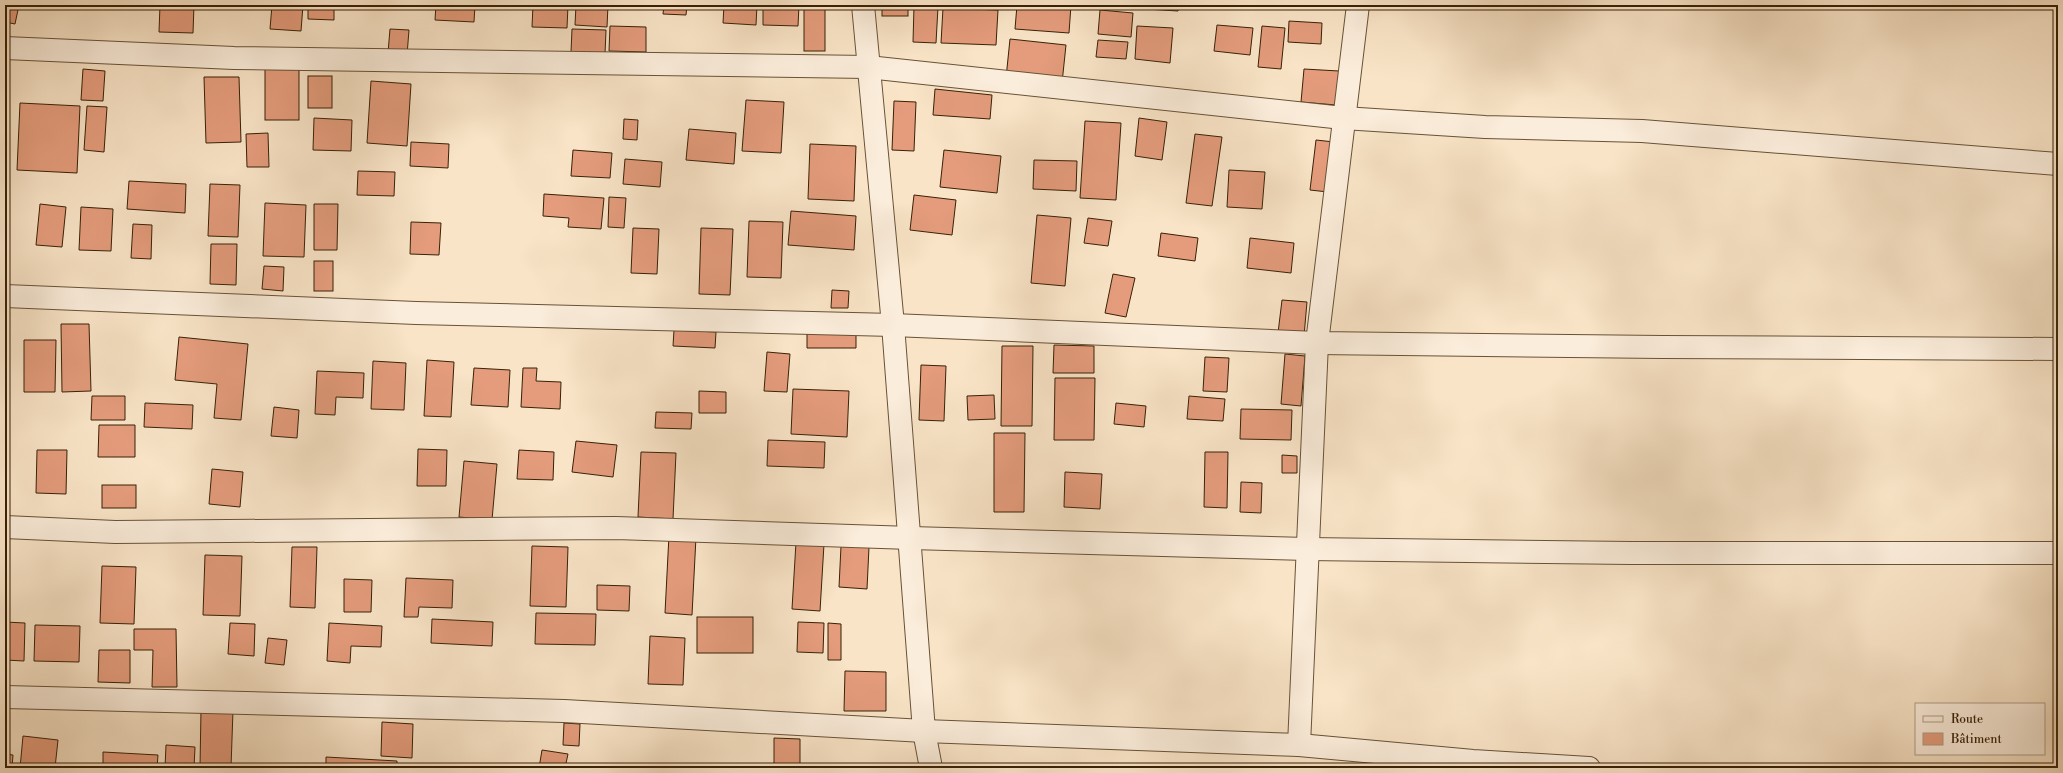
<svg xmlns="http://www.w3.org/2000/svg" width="2063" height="773" font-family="'Libre Bodoni',serif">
<rect width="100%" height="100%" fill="#f9e4c7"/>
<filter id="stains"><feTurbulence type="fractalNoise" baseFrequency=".005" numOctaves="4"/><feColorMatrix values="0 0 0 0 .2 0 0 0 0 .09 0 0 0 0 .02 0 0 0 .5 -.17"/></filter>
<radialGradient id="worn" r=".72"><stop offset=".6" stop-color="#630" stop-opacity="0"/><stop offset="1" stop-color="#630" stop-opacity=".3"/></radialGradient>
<g fill="#e49c7c" stroke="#382107">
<polygon points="5,5 19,5 15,24 5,22"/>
<polygon points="160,5 194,5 193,33 159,32"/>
<polygon points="272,5 303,5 301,31 270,29"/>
<polygon points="308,5 334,5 334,20 308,19"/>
<polygon points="436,5 475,5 474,22 435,20"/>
<polygon points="533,5 568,5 567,28 532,27"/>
<polygon points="576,5 608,5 607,27 575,25"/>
<polygon points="664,5 687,5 686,15 663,14"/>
<polygon points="724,5 757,5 756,25 723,23"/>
<polygon points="763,5 799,5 798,26 763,25"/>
<rect x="804" y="5" width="21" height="46"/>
<rect x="882" y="5" width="26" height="11"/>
<polygon points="1017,5 1071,5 1069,33 1015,29"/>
<polygon points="1130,5 1179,5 1178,11 1130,8"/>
<polygon points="914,6 938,7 936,43 913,42"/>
<polygon points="943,8 998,10 996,45 941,43"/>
<polygon points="1100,10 1133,13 1131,37 1098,34"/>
<polygon points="1289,21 1322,23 1321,44 1288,42"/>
<polygon points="1217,25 1253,28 1250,55 1214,51"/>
<polygon points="610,26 646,27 646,52 609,51"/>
<polygon points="1137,26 1173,28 1170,63 1135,59"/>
<polygon points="1262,26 1285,28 1281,69 1258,67"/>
<polygon points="390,29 409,30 407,55 388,53"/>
<polygon points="572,29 606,30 605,54 571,52"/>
<polygon points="1010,39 1066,45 1062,83 1006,78"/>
<polygon points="1098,40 1128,42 1126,59 1096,57"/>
<rect x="265" y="68" width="34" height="52"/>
<polygon points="83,69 105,71 103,101 81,100"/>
<polygon points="1304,69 1339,71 1336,105 1301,102"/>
<rect x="308" y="76" width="24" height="32"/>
<polygon points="204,77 239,77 241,142 206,143"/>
<polygon points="371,81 411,84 407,146 367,143"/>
<polygon points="935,89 992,95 990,119 933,115"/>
<polygon points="746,100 784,102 781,153 742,151"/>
<polygon points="894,101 916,102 914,151 892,150"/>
<polygon points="20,103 80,106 77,173 17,170"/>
<polygon points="87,106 107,107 104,152 84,150"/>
<polygon points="314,118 352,120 351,151 313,150"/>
<polygon points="1139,118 1167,122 1162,160 1135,156"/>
<polygon points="624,119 638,120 637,140 623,139"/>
<polygon points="1085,121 1121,123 1116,200 1080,198"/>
<polygon points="689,129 736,133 734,164 686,160"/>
<polygon points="268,133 269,167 247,167 246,134"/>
<polygon points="1195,134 1222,137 1212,206 1186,203"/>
<polygon points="1316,140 1334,142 1328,192 1310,190"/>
<polygon points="411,142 449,144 448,168 410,166"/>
<polygon points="810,144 856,146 854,201 808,199"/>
<polygon points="573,150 612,153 610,178 571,176"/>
<polygon points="944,150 1001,156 997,193 940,187"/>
<polygon points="625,159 662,162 660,187 623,184"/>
<polygon points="1034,160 1077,161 1076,191 1033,189"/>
<polygon points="1229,170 1265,172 1262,209 1227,207"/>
<polygon points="358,171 395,172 394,196 357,195"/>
<polygon points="129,181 186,184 185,213 127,209"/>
<polygon points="210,184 240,185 238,237 208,236"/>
<polygon points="544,194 604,198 601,229 568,227 569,218 543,216"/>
<polygon points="914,195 956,200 952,235 910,230"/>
<polygon points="609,197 626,198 624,228 608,227"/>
<polygon points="265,203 306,205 304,257 263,256"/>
<polygon points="40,204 66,207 62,247 36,245"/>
<polygon points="314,204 338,204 337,250 314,250"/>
<polygon points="81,207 113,209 111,251 79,250"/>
<polygon points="791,211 856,216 854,250 788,245"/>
<polygon points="1037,215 1071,218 1065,286 1031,283"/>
<polygon points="1088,218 1112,221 1108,246 1084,243"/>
<polygon points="749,221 783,222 781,278 747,277"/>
<polygon points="411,222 441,223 439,255 410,254"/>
<polygon points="133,224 152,225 151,259 131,258"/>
<polygon points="633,228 659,229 657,274 631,273"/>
<polygon points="701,228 733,229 730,295 699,294"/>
<polygon points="1161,233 1198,238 1195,261 1158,256"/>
<polygon points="1250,238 1294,243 1291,273 1247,268"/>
<polygon points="211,244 237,244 236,285 210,284"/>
<rect x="314" y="261" width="19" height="30"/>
<polygon points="264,266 284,267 283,291 262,289"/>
<polygon points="1113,274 1135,278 1126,317 1105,313"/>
<polygon points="832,290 849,291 848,308 831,308"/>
<polygon points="1282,300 1307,302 1304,336 1278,333"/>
<polygon points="61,324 89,324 91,391 62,392"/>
<polygon points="856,329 856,348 807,348 807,330"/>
<polygon points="674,330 716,332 715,348 673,346"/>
<polygon points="179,337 248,344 241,420 214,418 217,384 175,380"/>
<polygon points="24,340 56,340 55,392 24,392"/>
<polygon points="1054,345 1094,346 1094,373 1053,373"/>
<polygon points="1002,346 1033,346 1032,426 1001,426"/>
<polygon points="767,352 790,354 787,392 764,391"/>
<polygon points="1285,354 1305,356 1301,406 1281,404"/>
<polygon points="1205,357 1229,358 1227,392 1203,391"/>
<polygon points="427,360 454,362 451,417 424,416"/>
<polygon points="373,361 406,363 404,410 371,409"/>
<polygon points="921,365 946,366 944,421 919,420"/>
<polygon points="474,368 510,370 508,407 471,405"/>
<polygon points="523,368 537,368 536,381 561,382 560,409 521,407"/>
<polygon points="317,371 364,373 363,398 336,397 335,415 315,414"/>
<polygon points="1055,378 1095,378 1094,440 1054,440"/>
<polygon points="793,389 849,391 847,437 791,434"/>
<polygon points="699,391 726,392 726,413 699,413"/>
<polygon points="994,395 995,419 968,420 967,396"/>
<polygon points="92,396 125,396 125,420 91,420"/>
<polygon points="1189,396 1225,399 1223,421 1187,419"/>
<polygon points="145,403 193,405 192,429 144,427"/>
<polygon points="1116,403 1146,406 1144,427 1114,424"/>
<polygon points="274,407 299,410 297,438 271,436"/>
<polygon points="1241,409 1292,410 1291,440 1240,439"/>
<polygon points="656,412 692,413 691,429 655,428"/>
<polygon points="99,425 135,425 135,457 98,457"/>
<polygon points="994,433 1025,433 1024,512 994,512"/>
<polygon points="768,440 825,442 824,468 767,466"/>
<polygon points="576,441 617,445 613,477 572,472"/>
<polygon points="418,449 447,450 446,486 417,486"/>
<polygon points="37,450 67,450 66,494 36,493"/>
<polygon points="519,450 554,452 553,480 517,479"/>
<polygon points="641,452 676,453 673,519 638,517"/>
<polygon points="1205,452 1228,452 1227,508 1204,507"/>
<polygon points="1282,455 1297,456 1297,473 1282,473"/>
<polygon points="464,461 497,464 492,520 459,517"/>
<polygon points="212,469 243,472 240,507 209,504"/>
<polygon points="1065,472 1102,474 1100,509 1064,507"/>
<polygon points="1241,482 1262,483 1261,513 1240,512"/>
<rect x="102" y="485" width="34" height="23"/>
<polygon points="669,535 696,537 692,615 665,613"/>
<polygon points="796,542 824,544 820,611 792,609"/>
<polygon points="532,546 568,547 566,607 530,606"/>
<polygon points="841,546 869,547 867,589 839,587"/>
<polygon points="292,547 317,547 315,608 290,607"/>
<polygon points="205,555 242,556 240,616 203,615"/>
<polygon points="102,566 136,567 134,624 100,623"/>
<polygon points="406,578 453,580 452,608 419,607 418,617 404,617"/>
<polygon points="344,579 372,580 371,612 344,612"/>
<polygon points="597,585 630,586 629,611 597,610"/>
<polygon points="536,613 596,614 595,645 535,644"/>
<rect x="697" y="617" width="56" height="36"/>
<polygon points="432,619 493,622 492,646 431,643"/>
<polygon points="5,622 25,623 24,661 5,660"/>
<polygon points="798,622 824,623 823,653 797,652"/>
<polygon points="230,623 255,624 254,656 228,654"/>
<polygon points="329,623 382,626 381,647 351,646 350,663 327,661"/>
<polygon points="828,623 841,624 841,660 828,660"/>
<polygon points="35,625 80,626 79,662 34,661"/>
<polygon points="134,629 176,629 177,687 152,687 153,650 134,650"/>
<polygon points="650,636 685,638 683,685 648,684"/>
<polygon points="268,638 287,640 284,665 265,663"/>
<polygon points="99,650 130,650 130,683 98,682"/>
<polygon points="845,671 886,672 886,711 844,711"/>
<polygon points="201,709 233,710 231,768 200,768"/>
<polygon points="382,722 413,724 412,758 381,756"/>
<polygon points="564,723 580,724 579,746 563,745"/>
<polygon points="23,736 58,740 55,768 20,768"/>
<polygon points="774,738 800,739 800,768 774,768"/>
<polygon points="166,745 195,747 194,768 165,768"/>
<polygon points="542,750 568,754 565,768 539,768"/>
<polygon points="103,752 158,755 157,768 103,768"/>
<polygon points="5,754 13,755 12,768 5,768"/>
<polygon points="326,757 397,761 397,768 326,768"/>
</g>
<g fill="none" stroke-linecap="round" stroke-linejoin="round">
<defs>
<g id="minor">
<polyline points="863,5 893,325 924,731 931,768"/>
<polyline points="5,48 234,58 868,67 1343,118 1485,127 1642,131 2058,164"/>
<polyline points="5,296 416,313 893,325 1317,343 1662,347 2058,349"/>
<polyline points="5,527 115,532 616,528 911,538 1307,549 1631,553 2058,553"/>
<polyline points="5,697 564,711 924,731 1299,745 1473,761 1589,768"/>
<polyline points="1299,745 1317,343 1358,5"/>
</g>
</defs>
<use href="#minor" stroke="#685237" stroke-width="24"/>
<use href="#minor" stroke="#fbeddb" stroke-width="22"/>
</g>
<rect width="2063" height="773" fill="none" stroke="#f9e4c7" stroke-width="20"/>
<rect x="6" y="6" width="2051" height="761" fill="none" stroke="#382107" stroke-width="2"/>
<rect x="10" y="10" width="2043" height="753" fill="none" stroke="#382107"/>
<rect x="1915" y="703" width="130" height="52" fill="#fbeddb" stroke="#ad9b86"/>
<rect x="1923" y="716" width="20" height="6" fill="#fbeddb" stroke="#ad9b86"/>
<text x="1951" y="723" font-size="12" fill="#382107">Route</text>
<rect x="1923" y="733" width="20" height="12" fill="#e49c7c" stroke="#ad9b86"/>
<text x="1951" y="743" font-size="12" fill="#382107">Bâtiment</text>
<rect width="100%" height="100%" filter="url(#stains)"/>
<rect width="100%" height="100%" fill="url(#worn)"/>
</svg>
